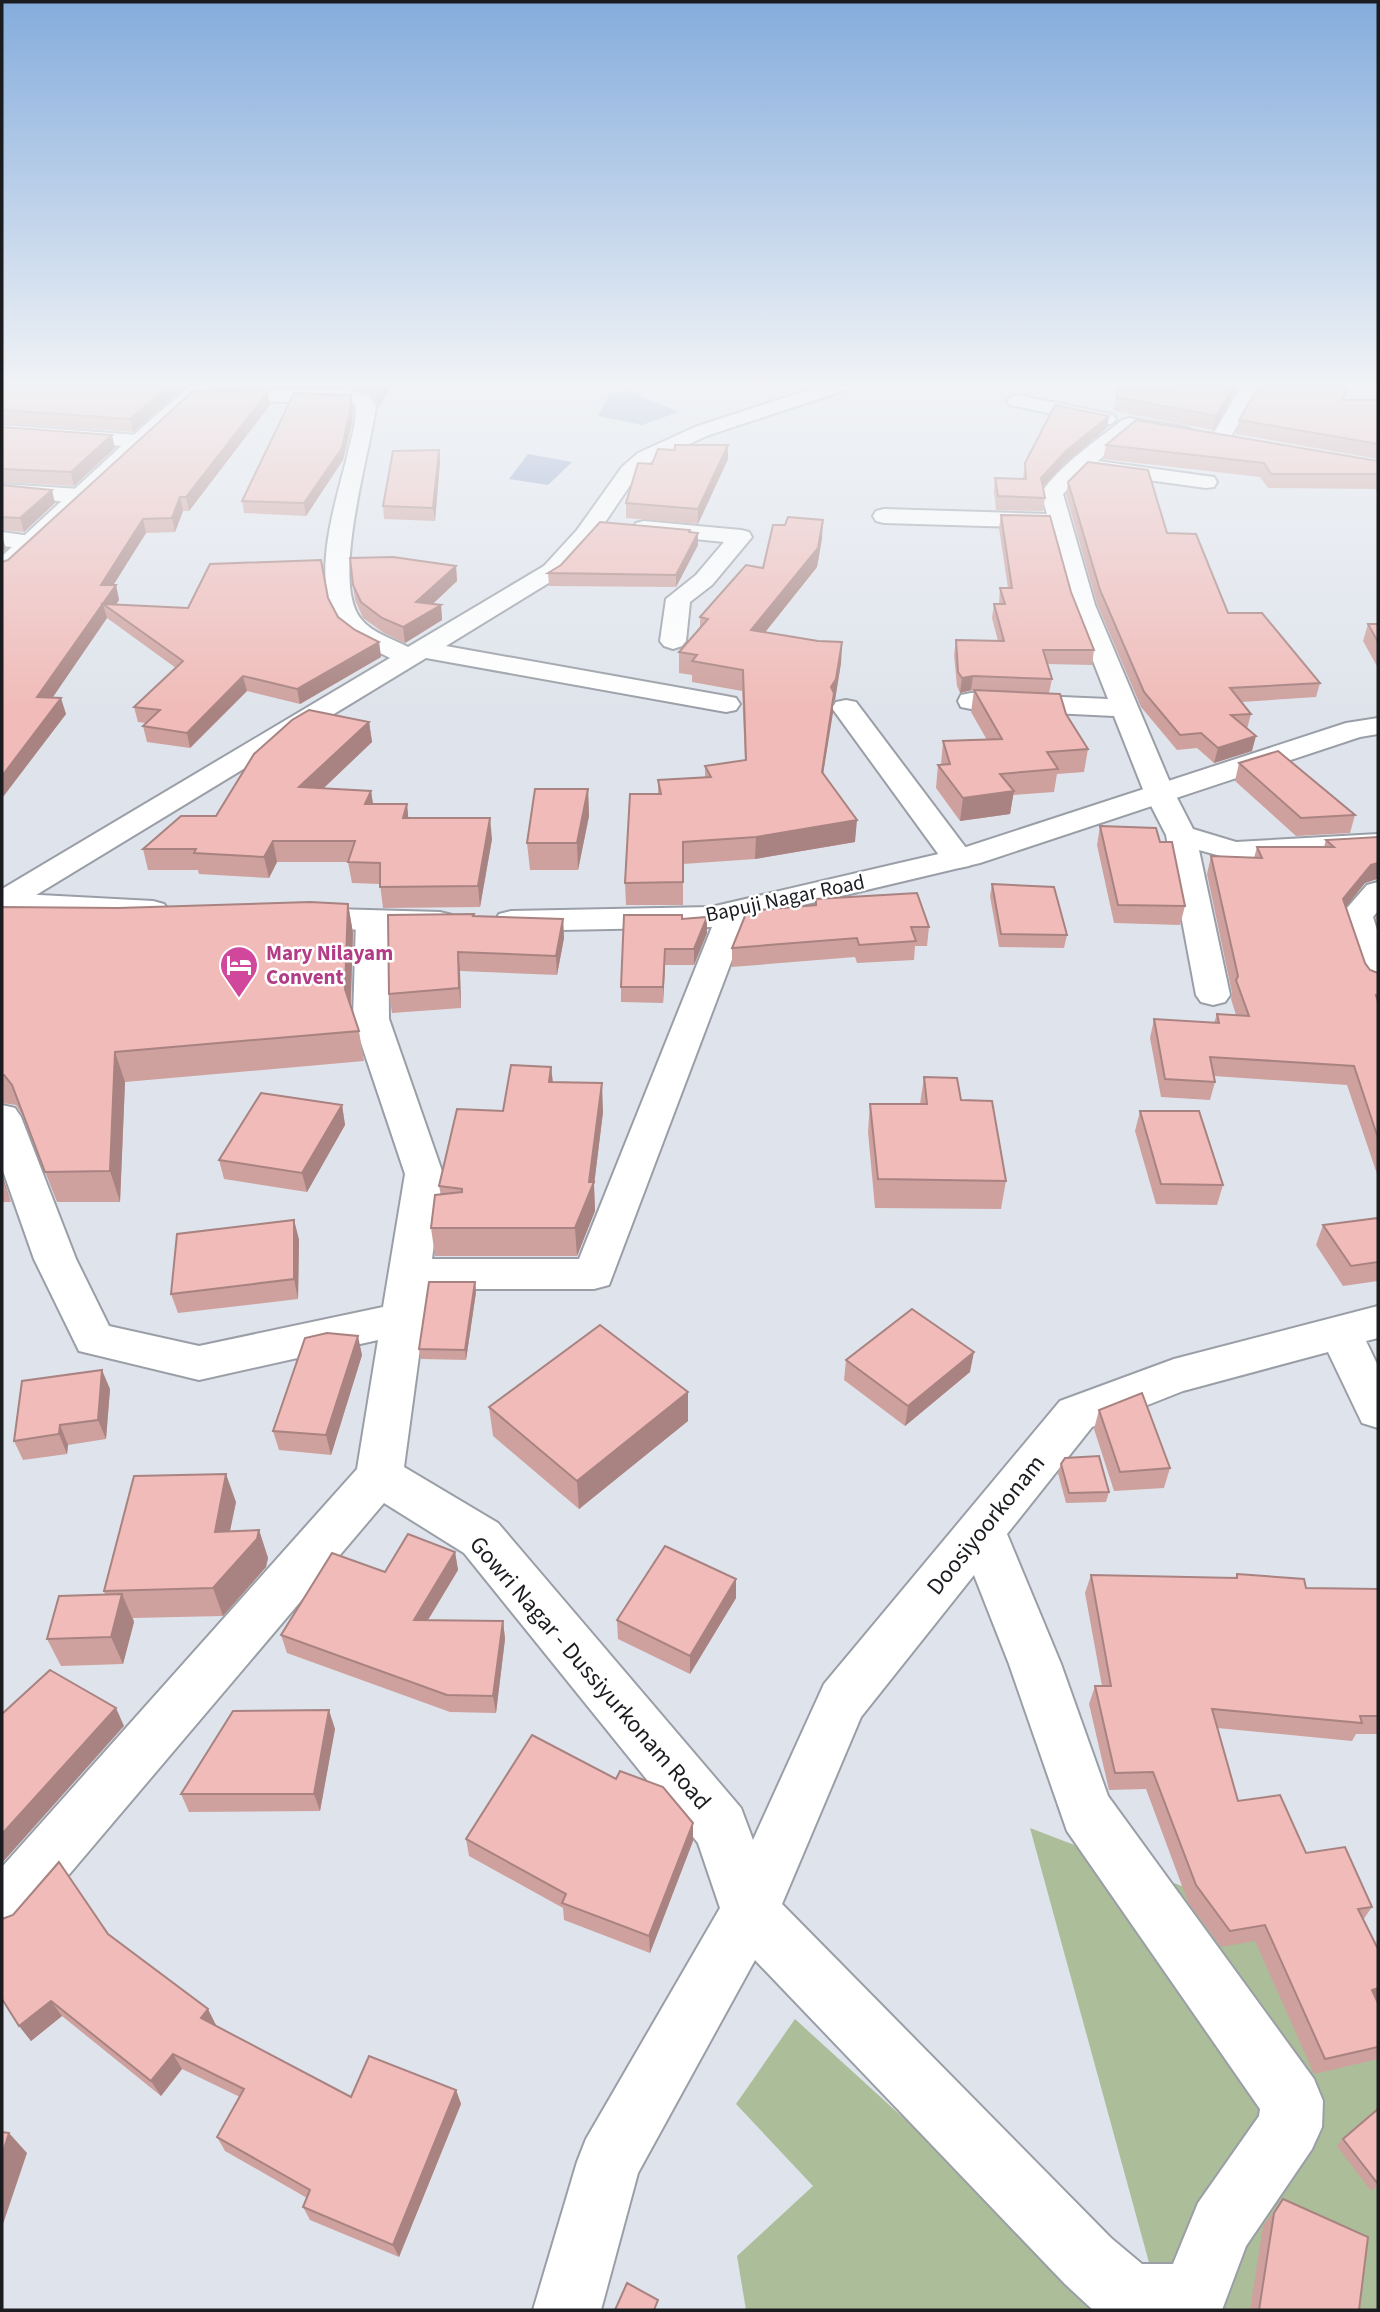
<svg xmlns="http://www.w3.org/2000/svg" width="1380" height="2312" font-family="'Source Sans 3',sans-serif">
<rect width="100%" height="100%" fill="#dfe4ec"/>
<g fill="#acbd99">
<polygon points="1030,1828 1378,1961 1378,2310 1162,2310"/>
<polygon points="795,2019 1114,2310 746,2310 737,2256 813,2186 736,2104"/>
</g>
<g fill="#8ea1c9">
<polygon points="628,391 679,412 642,425 598,416 609,395"/>
<polygon points="528,454 572,462 548,485 509,479"/>
</g>
<g fill="none" stroke-linecap="round" stroke-linejoin="round">
<defs>
<g id="minor">
<path d="M 820,386 L 848,386 L 846,390 L 709,435 L 652,461 L 637,475 L 593,540 L 560,576 L 446,646 L 726,696 L 736,698 L 740,704 L 736,710 L 726,712 L 426,658 L 13,909 L 2,912 L 2,889 L 390,658 C 375,650 354,643 343,630 C 307,587 335,506 347,457 C 350,441 358,420 355,404 L 217,400 L 207,394 L 210,390 L 347,390 L 369,396 L 376,406 C 370,454 330,582 361,619 C 372,633 393,639 408,647 L 544,566 L 577,530 L 622,467 L 638,453 L 695,427 Z"/>
<polygon points="1242,386 1261,386 1227,443 1213,443 1210,439"/>
<polygon points="1017,395 1106,413 1113,415 1116,419 1113,423 1106,425 1010,405 1007,401 1010,397"/>
<path d="M 1129,418 L 1183,427 L 1190,429 L 1193,433 L 1190,437 L 1183,439 L 1133,431 L 1098,461 L 1206,476 L 1214,477 L 1217,482 L 1214,487 L 1206,488 L 1097,473 L 1088,469 L 1063,494 L 1095,605 L 1174,792 L 1193,829 L 1236,842 L 1378,834 L 1378,852 L 1235,860 L 1199,850 L 1230,995 L 1225,1002 L 1213,1005 L 1201,1002 L 1196,995 L 1166,835 L 1144,792 L 1114,716 L 971,709 L 961,707 L 958,701 L 961,695 L 971,693 L 1108,699 L 1071,605 L 1050,528 L 884,523 L 876,521 L 873,516 L 876,511 L 884,509 L 1047,514 L 1041,493 C 1061,464 1095,442 1122,420 Z"/>
<polygon points="2,425 138,435 145,437 148,441 145,445 138,447 2,437"/>
<polygon points="2,484 80,489 88,491 91,496 88,501 80,503 2,496"/>
<polygon points="644,521 741,530 749,532 752,537 712,585 690,602 686,641 682,646 673,649 664,646 660,641 666,599 696,575 724,542 636,533 633,528 636,523"/>
<polygon points="2,532 38,537 41,542 38,547 30,549 2,546"/>
<polygon points="846,700 856,702 969,852 973,859 969,866 958,868 947,866 832,708 836,702"/>
<polygon points="1378,882 1378,911 1373,917 1378,933 1378,990 1366,987 1361,980 1340,916 1367,885"/>
<path d="M 734,902 L 745,905 L 750,912 L 609,1285 L 594,1289 L 428,1289 L 404,1467 L 498,1523 L 741,1808 L 753,1840 L 824,1684 L 1060,1401 L 1174,1359 L 1378,1306 L 1378,1338 L 1366,1341 L 1378,1366 L 1378,1428 L 1362,1423 L 1328,1352 L 1183,1391 L 1092,1427 L 1007,1534 L 1061,1664 L 1108,1796 L 1314,2079 L 1323,2101 L 1322,2127 L 1312,2149 L 1246,2246 L 1222,2310 L 1093,2310 L 1065,2284 L 755,1960 L 638,2173 L 601,2310 L 533,2310 L 577,2162 L 586,2139 L 720,1908 L 698,1843 L 464,1553 L 384,1503 L 22,1930 L 2,1939 L 2,1867 L 357,1469 L 378,1340 L 199,1380 L 79,1351 L 34,1259 L 2,1168 L 2,1105 L 15,1108 L 21,1117 L 76,1259 L 109,1326 L 199,1346 L 383,1307 L 405,1174 L 353,1019 L 356,921 L 360,914 L 372,911 L 384,914 L 388,921 L 389,1019 L 443,1174 L 432,1259 L 579,1259 L 718,912 L 723,905 ZM 974,1575 L 1009,1664 L 1067,1831 L 1260,2109 L 1259,2116 L 1198,2203 L 1173,2264 L 1142,2264 L 1111,2238 L 782,1904 L 861,1717 Z"/>
</g>
<g id="tertiary">
<polygon points="190,386 211,386 10,573 2,575 2,556 131,437"/>
<polygon points="1378,718 1378,734 1360,737 980,863 711,927 511,931 499,928 495,921 499,914 511,911 711,907 960,849 1346,723"/>
<polygon points="2,893 153,901 164,904 169,911 164,918 153,921 2,913"/>
<polygon points="297,908 440,912 452,915 456,922 452,929 440,932 297,928 286,925 281,918 286,911"/>
</g>
</defs>
<use href="#minor" stroke="#9a9fa7" stroke-width="4"/>
<use href="#tertiary" stroke="#9a9fa7" stroke-width="4"/>
<use href="#minor" fill="#fff" fill-rule="evenodd"/>
<use href="#tertiary" fill="#fff" fill-rule="evenodd"/>
</g>
<g fill="#cea19e">
<polygon points="2,386 187,386 133,432 2,423"/>
<polygon points="212,386 392,386 392,387 378,408 370,393 348,387 213,387"/>
<polygon points="1118,386 1162,389 1161,386 1239,386 1213,430 1114,411"/>
<polygon points="351,395 353,407 352,423 343,460 306,516 244,513 242,501"/>
<polygon points="1343,400 1378,400 1378,459 1236,434 1239,420"/>
<polygon points="270,405 189,511 183,511 175,532 146,533 113,585 116,585 119,600 116,605 188,608 328,598 338,617 355,630 379,642 381,657 300,704 247,691 190,748 147,742 143,726 146,723 138,722 134,707 176,668 107,618 52,698 66,714 2,797 2,562 8,560"/>
<polygon points="1109,416 1107,428 1064,464 1043,487 1045,498 1043,511 996,510 994,491 995,478 1023,479 1025,463"/>
<polygon points="2,427 115,448 74,486 2,482"/>
<polygon points="1106,445 1378,461 1378,493 1376,489 1268,488 1260,477 1103,459"/>
<polygon points="439,450 440,462 435,521 384,519 383,506"/>
<polygon points="675,450 728,459 698,524 626,518 626,503 652,464"/>
<polygon points="1068,482 1167,533 1228,613 1320,683 1316,697 1241,702 1251,714 1247,729 1252,751 1214,763 1197,748 1177,750 1141,707 1097,604 1066,495"/>
<polygon points="2,485 55,503 24,532 2,530"/>
<polygon points="1001,515 1071,592 1094,650 1092,665 1047,664 1052,679 1049,693 1066,714 1088,749 1084,772 1057,774 1054,792 1013,795 1010,814 960,821 936,788 938,765 941,765 943,741 987,740 971,712 974,690 960,693 957,686 954,655 956,640 998,641 992,618 994,604 999,604 1000,588 1008,588 999,528"/>
<polygon points="698,533 698,545 676,587 549,586 548,573"/>
<polygon points="822,538 817,567 765,632 818,641 842,642 841,663 835,700 833,702 823,774 855,842 755,859 683,864 683,905 626,905 625,883 658,794 658,780 705,777 705,766 745,760 742,691 692,682 692,675 679,673 679,652 700,627 700,617 763,568"/>
<polygon points="456,566 457,581 432,604 441,605 442,620 405,643 384,633 363,618 355,600 353,585"/>
<polygon points="1368,624 1378,624 1378,668 1363,641"/>
<polygon points="369,722 372,742 323,788 371,791 373,804 407,804 408,818 492,839 480,907 383,908 380,884 352,883 348,862 277,862 269,878 199,874 198,870 148,870 143,849 216,816"/>
<polygon points="1239,763 1355,815 1350,833 1296,836 1235,781"/>
<polygon points="588,789 589,816 578,870 530,870 527,843"/>
<polygon points="1100,826 1160,842 1185,906 1180,925 1114,923 1097,845"/>
<polygon points="1378,837 1378,880 1377,879 1365,883 1346,906 1365,963 1370,970 1378,973 1378,1174 1377,1174 1347,1085 1214,1076 1215,1082 1210,1100 1161,1097 1150,1038 1154,1019 1214,1023 1217,1014 1236,1015 1231,999 1232,993 1207,874 1211,856 1254,858 1257,847 1324,847 1326,840"/>
<polygon points="992,884 1067,935 1064,948 999,947 990,896"/>
<polygon points="348,904 353,933 351,1006 359,1031 364,1061 125,1082 120,1202 57,1202 23,1116 16,1105 2,1103 2,907 118,908"/>
<polygon points="747,911 929,927 927,946 915,946 914,960 857,963 855,957 732,967 732,948"/>
<polygon points="1378,911 1378,925 1376,918"/>
<polygon points="474,914 474,916 563,919 564,938 557,975 460,971 461,1008 392,1013 389,994"/>
<polygon points="707,917 707,933 694,965 665,965 663,1003 621,1002 621,987 682,919"/>
<polygon points="551,1067 553,1082 603,1112 594,1185 595,1211 577,1256 435,1256 431,1228 441,1195 439,1186 503,1111"/>
<polygon points="924,1077 1006,1181 1001,1209 875,1208 868,1132 870,1104 920,1104"/>
<polygon points="342,1105 345,1125 307,1192 224,1179 219,1160"/>
<polygon points="1140,1111 1223,1185 1217,1205 1156,1204 1135,1131"/>
<polygon points="2,1175 11,1202 2,1202"/>
<polygon points="1378,1218 1378,1281 1343,1286 1316,1245 1323,1225"/>
<polygon points="294,1220 299,1240 298,1299 178,1313 171,1294"/>
<polygon points="475,1282 476,1292 466,1360 421,1359 419,1349"/>
<polygon points="362,1355 331,1455 279,1450 273,1431"/>
<polygon points="846,1360 970,1372 905,1426 844,1380"/>
<polygon points="110,1389 106,1439 68,1445 67,1454 23,1460 14,1441"/>
<polygon points="688,1392 688,1421 579,1509 493,1436 489,1407"/>
<polygon points="1099,1410 1170,1468 1164,1488 1114,1491 1094,1429"/>
<polygon points="1061,1464 1109,1492 1106,1502 1066,1503 1058,1473"/>
<polygon points="236,1502 230,1531 259,1530 268,1558 266,1567 223,1616 133,1618 134,1622 123,1664 61,1666 47,1639 105,1595 104,1591"/>
<polygon points="455,1552 458,1570 428,1620 503,1621 505,1639 496,1713 450,1712 287,1653 281,1635 385,1572"/>
<polygon points="1237,1574 1306,1588 1378,1589 1378,1734 1356,1734 1352,1741 1217,1728 1238,1801 1306,1853 1372,1907 1363,1920 1378,2003 1378,2059 1314,2074 1255,1941 1221,1947 1188,1902 1146,1789 1109,1790 1089,1704 1095,1686 1102,1686 1085,1593 1091,1575 1235,1578"/>
<polygon points="736,1598 690,1674 618,1639 617,1620"/>
<polygon points="335,1729 320,1811 189,1812 181,1794"/>
<polygon points="616,1779 693,1841 650,1953 564,1920 563,1908 469,1856 466,1839"/>
<polygon points="108,1934 216,2025 216,2026 351,2097 456,2090 461,2104 399,2257 310,2220 303,2207 307,2198 225,2151 217,2137 240,2097 182,2069 161,2096 62,2016 31,2041 2,1999"/>
<polygon points="1378,2109 1378,2185 1371,2191 1337,2146 1343,2139"/>
<polygon points="1283,2199 1359,2310 1250,2310 1263,2226"/>
</g>
<g fill="#a88381">
<polygon points="169,386 187,386 133,432 130,419"/>
<polygon points="383,386 392,386 392,387 378,408 377,395"/>
<polygon points="1234,386 1239,386 1213,430 1216,416"/>
<polygon points="268,392 270,405 189,511 186,497"/>
<polygon points="351,395 353,407 352,423 343,460 306,516 304,503"/>
<polygon points="1109,416 1107,428 1064,464 1039,491 1041,478 1066,451"/>
<polygon points="112,435 115,448 74,486 71,472"/>
<polygon points="728,445 728,459 698,524 698,509"/>
<polygon points="439,450 440,462 435,521 433,508"/>
<polygon points="52,490 55,503 24,532 20,518"/>
<polygon points="180,497 183,511 175,532 172,518"/>
<polygon points="143,519 146,533 104,600 101,585"/>
<polygon points="823,520 822,538 817,567 751,650 751,630"/>
<polygon points="698,533 698,545 676,587 676,575"/>
<polygon points="2,535 6,549 2,553"/>
<polygon points="456,566 457,581 418,618 416,602"/>
<polygon points="116,585 119,600 112,610 103,604 107,618 42,713 37,697"/>
<polygon points="441,605 442,620 405,643 403,627"/>
<polygon points="379,642 381,657 300,704 297,689"/>
<polygon points="842,642 841,663 835,700 833,702 833,713 820,793 831,687"/>
<polygon points="243,676 247,691 190,748 187,733"/>
<polygon points="973,676 971,690 960,693 962,678"/>
<polygon points="61,698 66,714 3,797 2,776"/>
<polygon points="369,722 372,742 303,808 299,787"/>
<polygon points="1256,736 1252,751 1214,763 1218,748"/>
<polygon points="588,789 589,816 578,870 577,843"/>
<polygon points="371,791 374,811 365,804"/>
<polygon points="1014,791 1010,814 960,821 963,798"/>
<polygon points="407,804 409,825 403,818"/>
<polygon points="490,818 492,839 480,907 478,886"/>
<polygon points="857,820 855,842 755,859 756,837"/>
<polygon points="273,841 277,862 269,878 264,857"/>
<polygon points="1378,863 1377,879 1365,883 1338,917 1343,899 1371,865"/>
<polygon points="348,904 353,933 350,1019 345,989"/>
<polygon points="707,917 707,933 694,965 694,949"/>
<polygon points="563,919 564,938 557,975 556,956"/>
<polygon points="665,949 665,965 663,1003 663,987"/>
<polygon points="458,952 460,971 461,1008 459,988"/>
<polygon points="115,1052 125,1082 120,1202 110,1171"/>
<polygon points="551,1067 554,1095 549,1082"/>
<polygon points="602,1083 603,1112 594,1185 595,1211 577,1256 575,1228 589,1182"/>
<polygon points="342,1105 345,1125 307,1192 302,1173"/>
<polygon points="2,1175 11,1202 2,1178"/>
<polygon points="294,1220 299,1240 298,1299 294,1279"/>
<polygon points="475,1282 476,1292 466,1360 465,1350"/>
<polygon points="358,1336 362,1355 331,1455 326,1435"/>
<polygon points="974,1352 970,1372 905,1426 908,1406"/>
<polygon points="102,1370 110,1389 106,1439 98,1420"/>
<polygon points="688,1392 688,1421 579,1509 577,1481"/>
<polygon points="60,1425 68,1445 67,1454 59,1434"/>
<polygon points="226,1474 236,1502 224,1559 215,1532"/>
<polygon points="259,1530 268,1558 266,1567 223,1616 213,1588"/>
<polygon points="455,1552 458,1570 417,1638 414,1620"/>
<polygon points="736,1579 736,1598 690,1674 690,1656"/>
<polygon points="122,1594 134,1622 123,1664 111,1637"/>
<polygon points="503,1621 505,1639 496,1713 493,1696"/>
<polygon points="116,1708 124,1726 2,1863 2,1834"/>
<polygon points="329,1710 335,1729 320,1811 314,1794"/>
<polygon points="693,1823 693,1841 650,1953 649,1936"/>
<polygon points="1378,1988 1378,2001 1360,2005 1372,1990"/>
<polygon points="51,2001 62,2016 31,2041 19,2026"/>
<polygon points="208,2009 216,2025 210,2034 201,2018"/>
<polygon points="173,2054 182,2069 161,2096 151,2081"/>
<polygon points="456,2090 461,2104 399,2257 393,2245"/>
<polygon points="9,2133 27,2153 2,2227 2,2155"/>
</g>
<g fill="#f0bbb8" stroke="#a88381" stroke-width="2">
<polygon points="2,386 169,386 130,419 2,410"/>
<polygon points="371,386 383,386 377,395"/>
<polygon points="1118,386 1170,390 1169,386 1234,386 1216,416 1116,397"/>
<polygon points="1259,386 1338,386 1347,387 1343,400 1378,400 1378,444 1239,420"/>
<polygon points="194,390 268,392 186,497 180,497 172,518 143,519 101,585 116,585 37,697 61,698 2,776 2,562 8,560"/>
<polygon points="294,393 351,395 350,411 342,448 304,503 242,501"/>
<polygon points="1055,405 1109,416 1066,451 1041,478 1045,498 998,496 995,478 1026,479 1025,463"/>
<polygon points="1136,420 1378,461 1378,474 1271,474 1264,463 1106,445"/>
<polygon points="2,427 112,435 71,472 2,469"/>
<polygon points="675,445 728,445 698,509 626,503 638,463 652,464 658,449 675,450"/>
<polygon points="439,450 433,508 383,506 393,451"/>
<polygon points="1088,462 1148,470 1167,533 1196,534 1228,613 1262,613 1320,683 1230,688 1251,714 1231,715 1256,736 1218,748 1201,733 1180,735 1144,692 1100,590 1068,482"/>
<polygon points="2,485 52,490 20,518 2,517"/>
<polygon points="1001,515 1050,516 1071,592 1094,650 1043,650 1052,679 973,676 962,678 958,672 956,640 1004,641 994,604 1005,604 1000,588 1012,588"/>
<polygon points="788,517 823,520 818,548 751,630 818,641 842,642 836,679 831,687 834,693 822,772 857,820 756,837 683,842 683,882 625,883 630,794 661,794 658,780 711,777 705,766 746,760 743,670 692,661 697,655 679,652 708,619 700,617 746,565 763,568 773,525 785,525"/>
<polygon points="600,522 690,530 689,532 698,533 676,575 548,573 561,565"/>
<polygon points="393,557 456,566 416,602 441,605 403,627 382,618 361,602 353,585 350,558"/>
<polygon points="321,560 328,598 338,617 355,630 379,642 297,689 243,676 187,733 143,726 160,710 134,707 183,661 103,604 188,608 210,564"/>
<polygon points="1368,624 1378,624 1378,642"/>
<polygon points="974,690 1060,694 1066,714 1088,749 1047,752 1058,769 1000,774 1014,791 963,798 938,765 950,764 943,741 1002,739"/>
<polygon points="309,710 369,722 299,787 371,791 365,804 407,804 403,818 490,818 478,886 380,887 380,863 348,862 355,841 273,841 264,857 194,853 196,849 143,849 181,816 216,816 254,754 292,720"/>
<polygon points="1278,751 1355,815 1301,818 1239,763"/>
<polygon points="535,789 588,789 577,843 527,843"/>
<polygon points="1100,826 1156,828 1160,842 1172,842 1185,906 1118,905"/>
<polygon points="1378,837 1378,863 1371,865 1343,899 1365,963 1370,970 1378,973 1378,995 1376,995 1378,1002 1378,1138 1354,1066 1210,1057 1215,1082 1165,1079 1154,1019 1219,1023 1217,1014 1249,1016 1236,980 1238,976 1211,856 1262,858 1257,847 1334,847 1326,840"/>
<polygon points="992,884 1054,887 1067,935 1001,934"/>
<polygon points="917,893 929,927 911,927 916,941 859,945 857,938 732,948 747,911 816,905 816,899"/>
<polygon points="310,902 348,904 345,989 359,1031 115,1052 110,1171 45,1172 12,1085 4,1075 2,1075 2,907 118,908"/>
<polygon points="474,914 473,916 563,919 556,956 458,952 459,988 389,994 388,915"/>
<polygon points="624,915 682,915 682,919 707,917 694,949 665,949 663,987 621,987"/>
<polygon points="511,1065 551,1067 549,1082 602,1083 589,1182 594,1182 575,1228 431,1228 435,1195 462,1192 462,1189 439,1186 457,1109 503,1111"/>
<polygon points="924,1077 957,1078 961,1100 992,1101 1006,1181 878,1179 870,1104 927,1104"/>
<polygon points="261,1093 342,1105 302,1173 219,1160"/>
<polygon points="1140,1111 1199,1111 1223,1185 1161,1184"/>
<polygon points="1378,1218 1378,1262 1351,1266 1323,1225"/>
<polygon points="294,1220 294,1279 171,1294 177,1234"/>
<polygon points="429,1282 475,1282 465,1350 419,1349"/>
<polygon points="912,1309 974,1352 908,1406 846,1360"/>
<polygon points="600,1325 688,1392 577,1481 489,1407"/>
<polygon points="327,1333 358,1336 326,1435 273,1431 305,1338"/>
<polygon points="102,1370 98,1420 60,1425 59,1434 14,1441 22,1381"/>
<polygon points="1142,1393 1170,1468 1120,1472 1099,1410"/>
<polygon points="1099,1456 1109,1492 1069,1493 1061,1464 1065,1458"/>
<polygon points="226,1474 215,1532 259,1530 257,1539 213,1588 104,1591 134,1476"/>
<polygon points="408,1534 455,1552 414,1620 503,1621 493,1696 447,1695 281,1635 332,1553 385,1572"/>
<polygon points="665,1546 736,1579 690,1656 617,1620"/>
<polygon points="1237,1574 1304,1579 1306,1588 1378,1589 1378,1716 1360,1716 1362,1723 1212,1709 1238,1801 1280,1795 1306,1853 1345,1847 1372,1907 1358,1909 1378,1949 1378,1988 1372,1990 1378,2003 1378,2047 1325,2059 1265,1925 1230,1931 1196,1885 1153,1772 1115,1773 1095,1686 1111,1686 1091,1575 1237,1578"/>
<polygon points="122,1594 111,1637 47,1639 59,1596"/>
<polygon points="50,1670 116,1708 2,1834 2,1714"/>
<polygon points="329,1710 314,1794 181,1794 233,1711"/>
<polygon points="532,1735 616,1779 620,1771 663,1787 693,1823 649,1936 562,1903 566,1894 466,1839"/>
<polygon points="59,1862 108,1934 208,2009 201,2018 351,2097 369,2056 456,2090 393,2245 303,2207 310,2190 217,2137 244,2089 173,2054 151,2081 51,2001 19,2026 2,1999 2,1919 13,1915"/>
<polygon points="1378,2109 1378,2184 1343,2139"/>
<polygon points="2,2132 9,2133 2,2155"/>
<polygon points="1283,2199 1368,2237 1359,2310 1259,2310 1274,2213"/>
<polygon points="627,2283 658,2300 654,2310 615,2310"/>
</g>
<linearGradient id="sky" x2="0" y2="1"><stop stop-color="#84acdc"/><stop offset="0.54" stop-color="#f1f3f6"/><stop offset="1" stop-color="#f1f3f6" stop-opacity="0"/></linearGradient>
<rect width="1380" height="710" fill="url(#sky)"/>
<defs>
<symbol id="hotel-pin" viewBox="-11 -11 22 30"><path d="M0 17L-7.5 6A9.5 9.5 0 1 1 7.5 6Z" fill="#d1479c" stroke="#fff"/><path d="M-6-4.5h1.5V1H6V5H4.5V3h-9V5H-6ZM-4 0a1.8 1.8 0 1 1 3.6 0ZM.5 0V-2.5h3Q6-2.5 6 0Z" fill="#fff"/></symbol>
</defs>
<g fill-rule="evenodd">
<use href="#hotel-pin" x="217" y="943" width="44" height="60"/>
</g>
<g text-anchor="middle" dominant-baseline="central" stroke-width="5" stroke-linejoin="round" paint-order="stroke">
<g font-size="21" fill="#1a1c1f" stroke="#fff">
<text transform="translate(785 898) rotate(-12)">Bapuji Nagar Road</text>
</g>
<g font-size="21" font-weight="bold" fill="#b23c85" stroke="#fff" text-anchor="start">
<text x="266" y="953">Mary Nilayam<tspan x="266" dy="24">Convent</tspan></text>
</g>
<g font-size="24" fill="#1a1c1f" stroke="#fff">
<text transform="translate(986 1525) rotate(-51)">Doosiyoorkonam</text>
<text transform="translate(590 1673) rotate(49)">Gowri Nagar - Dussiyurkonam Road</text>
</g>
</g>
<rect width="1380" height="2312" fill="none" stroke="#1a1c1f" stroke-width="7"/>
</svg>
